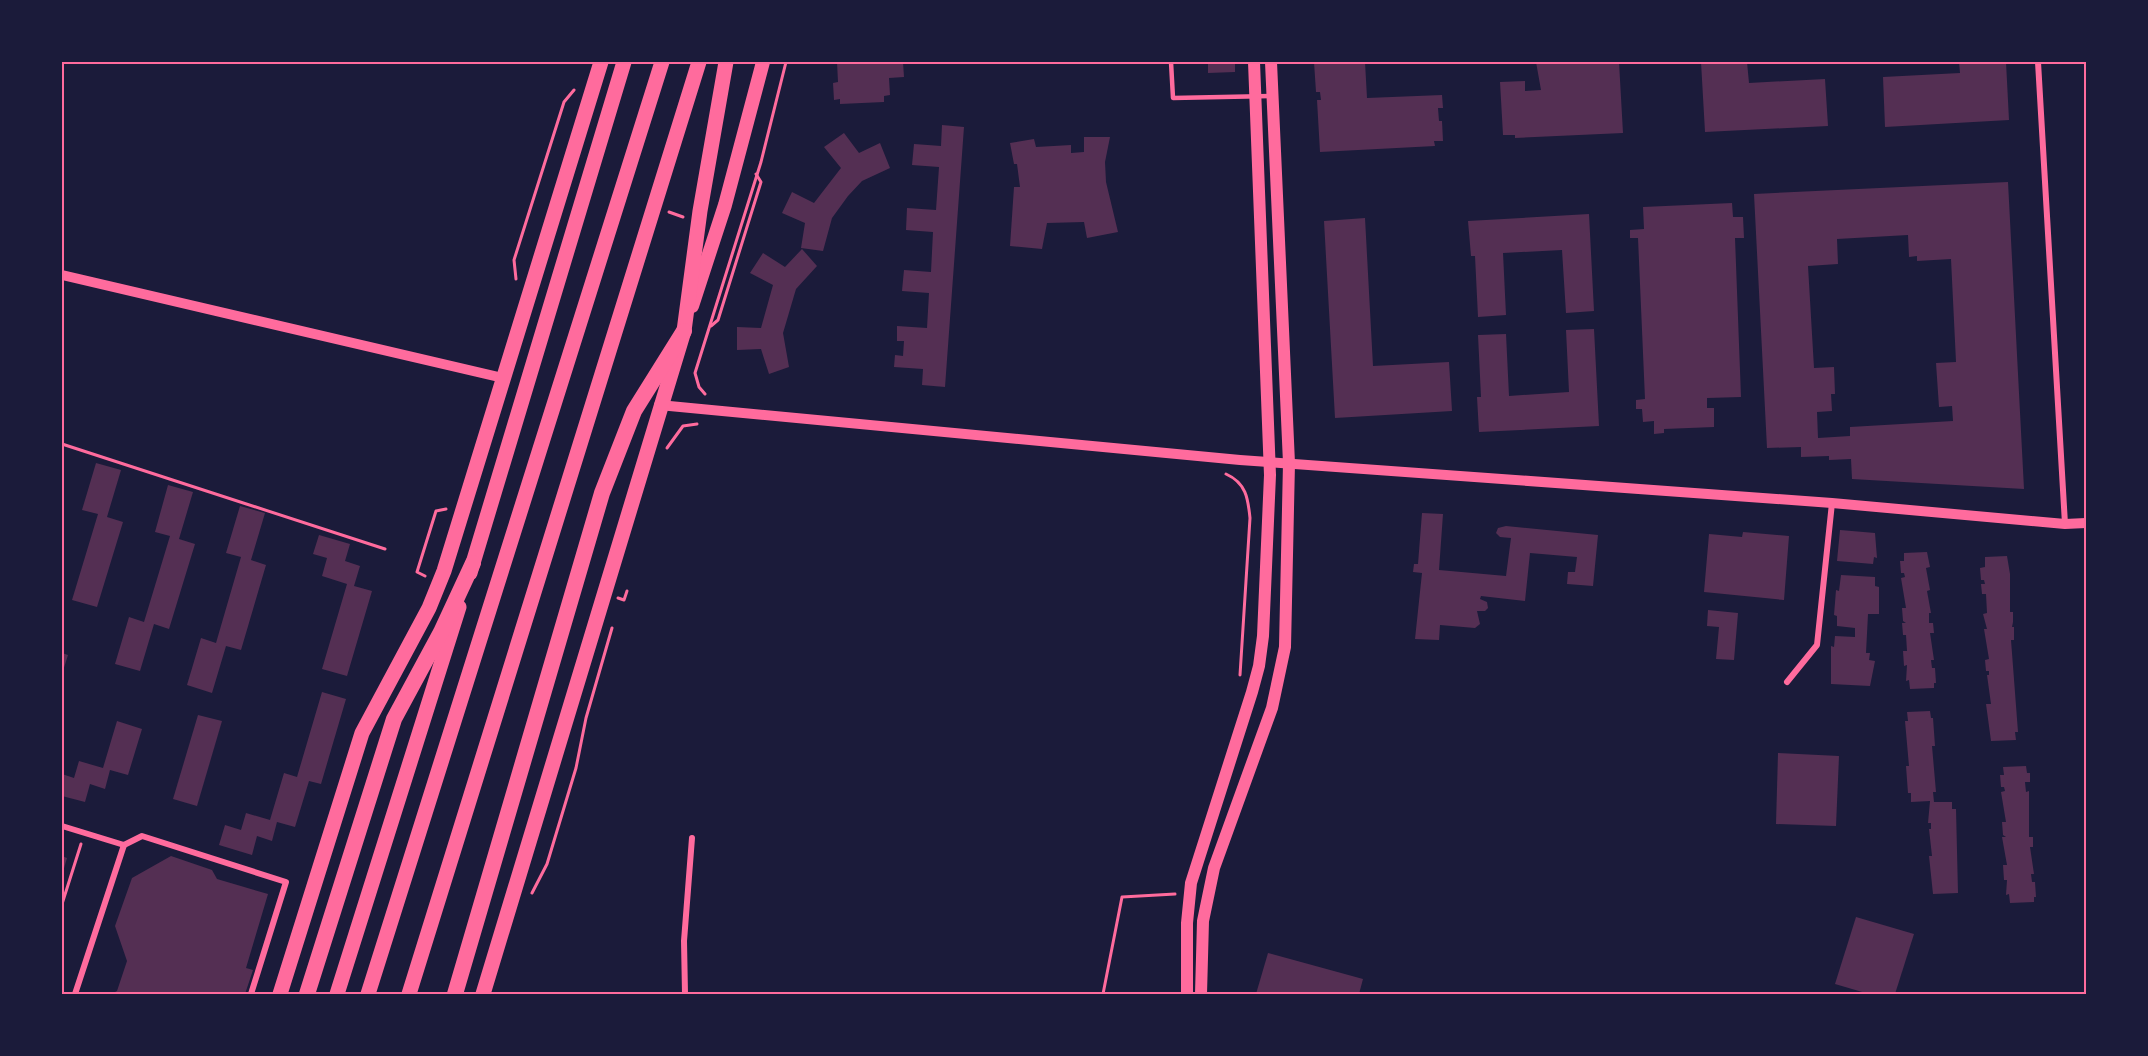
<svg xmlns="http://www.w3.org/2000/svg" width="2148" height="1056" font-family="Lato,sans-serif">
<rect width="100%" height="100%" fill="#1b1b3a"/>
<g fill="#542f53" fill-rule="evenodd">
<polygon points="837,62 903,62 904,77 889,78 890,95 884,96 884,102 840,104 840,99 834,100 833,83 838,82"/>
<polygon points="1208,62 1235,62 1235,72 1208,73"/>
<polygon points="1314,62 1365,62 1367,98 1442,95 1443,108 1438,108 1439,121 1442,121 1443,141 1434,141 1435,146 1320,152 1317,100 1321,100 1320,92 1316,92"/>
<polygon points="1536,62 1619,62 1623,133 1515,138 1515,135 1503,135 1500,82 1525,81 1525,91 1541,90"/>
<polygon points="1701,62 1747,62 1749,83 1825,79 1828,126 1705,132"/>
<polygon points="1959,62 2006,62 2009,120 1885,127 1883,77 1960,73"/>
<polygon points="942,125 964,127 945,387 922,385 923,369 894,367 895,355 903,356 904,341 897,341 897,326 927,328 929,293 902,291 904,270 931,272 933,232 906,230 907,208 936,210 939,167 912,165 914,144 941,146"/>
<polygon points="844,133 859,153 880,143 890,168 862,181 848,196 832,218 823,251 801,248 805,223 782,213 792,192 814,203 841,168 824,147"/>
<polygon points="1084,137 1110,137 1105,162 1106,182 1118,232 1087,238 1084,222 1047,223 1042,249 1010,246 1014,187 1020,187 1017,164 1014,164 1010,143 1034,139 1036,147 1071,145 1071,153 1084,152"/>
<path d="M 2008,182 L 2024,489 L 1852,479 L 1851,459 L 1829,460 L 1829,456 L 1801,457 L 1801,447 L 1767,448 L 1754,194 ZM 1908,235 L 1909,257 L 1917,256 L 1917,261 L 1951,259 L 1956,362 L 1936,363 L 1939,407 L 1952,406 L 1953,421 L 1850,427 L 1850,436 L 1818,438 L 1817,412 L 1832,411 L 1831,394 L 1835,394 L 1834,367 L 1814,368 L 1808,266 L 1838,264 L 1837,239 Z"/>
<polygon points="1732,203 1733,217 1743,217 1744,238 1735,238 1741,397 1707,398 1707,408 1714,408 1714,427 1664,429 1664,433 1654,434 1654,421 1643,422 1642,409 1636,409 1636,400 1645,399 1638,238 1630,238 1630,230 1644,229 1643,207"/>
<polygon points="1589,214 1594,311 1566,313 1562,250 1503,253 1506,315 1478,317 1475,256 1471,256 1468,221"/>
<polygon points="1365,218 1373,366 1449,362 1452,411 1335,418 1324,221"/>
<polygon points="802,249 817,266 796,289 783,333 789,367 769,374 761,349 737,350 737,327 761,328 773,285 750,273 763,253 785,267"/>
<polygon points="1594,329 1599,426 1479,432 1477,397 1481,397 1478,335 1506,334 1509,396 1569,392 1566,330"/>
<polygon points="96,463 121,470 107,517 123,522 97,607 72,600 98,514 82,510"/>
<polygon points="168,485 193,492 179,539 195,544 169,629 154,624 140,671 115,664 129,617 144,622 170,536 155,532"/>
<polygon points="240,506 265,513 251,560 266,565 241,650 226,646 212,693 187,685 201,638 216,643 241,557 226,553"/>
<polygon points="1422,513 1443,514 1439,570 1506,576 1511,538 1500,537 1496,533 1498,528 1506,526 1598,535 1593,586 1567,584 1568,572 1575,572 1577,557 1530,553 1525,601 1481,596 1480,599 1487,602 1488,608 1485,611 1477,611 1480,624 1475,628 1440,625 1439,640 1415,639 1422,573 1413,572 1414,564 1418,564"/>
<polygon points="1840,530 1875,533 1877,558 1874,557 1873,564 1837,561"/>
<polygon points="1743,532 1789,536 1784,600 1704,592 1709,534 1742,537"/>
<polygon points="319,535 350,544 345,561 360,566 354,586 372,591 347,676 322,669 347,584 322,576 327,558 313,554"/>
<polygon points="1927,552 1930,567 1926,568 1930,590 1927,591 1931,613 1929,613 1929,623 1933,623 1934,633 1930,633 1934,660 1931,660 1932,668 1935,668 1936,683 1934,683 1934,688 1910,689 1909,680 1906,681 1907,665 1904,666 1903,651 1907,651 1906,635 1903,635 1902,623 1906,623 1903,621 1902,608 1906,608 1901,578 1905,577 1904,573 1901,573 1900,561 1904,561 1904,553"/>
<polygon points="2007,556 2010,574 2010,612 2013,612 2013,622 2012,627 2014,627 2014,640 2011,640 2018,732 2015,732 2016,740 1991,741 1986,704 1991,704 1987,675 1989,675 1989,671 1986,671 1985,660 1989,659 1984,629 1987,629 1983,614 1987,613 1986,594 1982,594 1981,584 1985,584 1984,580 1981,580 1980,568 1985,567 1985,557"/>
<polygon points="1841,575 1875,577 1875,586 1879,587 1879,614 1868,614 1866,653 1870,653 1869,660 1875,661 1870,686 1831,684 1831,646 1834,647 1835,636 1855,637 1855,628 1837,626 1837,616 1834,615 1836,590 1839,591"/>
<polygon points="1708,610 1738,613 1734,660 1716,659 1719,627 1707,626"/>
<polygon points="62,653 68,655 62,674"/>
<polygon points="322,692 346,699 321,784 309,781 295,827 277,822 272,841 257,836 252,855 219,845 225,825 241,830 246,813 270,820 284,773 297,777"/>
<polygon points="1930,711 1931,718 1933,718 1935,746 1932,746 1936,792 1933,792 1934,802 1952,802 1952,809 1956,809 1958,893 1933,894 1929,856 1932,856 1929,829 1931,829 1931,823 1928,823 1930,801 1911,802 1911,793 1908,793 1906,766 1909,766 1905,721 1908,721 1907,712"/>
<polygon points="198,715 222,721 197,806 173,799"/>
<polygon points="117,721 142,729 128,775 110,770 105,789 90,784 85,802 62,796 62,774 74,778 79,761 103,768"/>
<polygon points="1778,753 1839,756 1836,826 1776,824"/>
<polygon points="2026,766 2027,773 2030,773 2030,782 2025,782 2026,792 2029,791 2029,837 2033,837 2033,847 2030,847 2034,874 2031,874 2032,882 2035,882 2036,897 2034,897 2034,902 2010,903 2009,894 2006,895 2007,880 2004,880 2003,865 2007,865 2002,837 2006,837 2003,835 2002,822 2006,822 2001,792 2005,791 2004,787 2001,787 2000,775 2004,775 2003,767"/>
<polygon points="62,856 67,858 62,875"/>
<polygon points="171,856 212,870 217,879 268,894 246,968 253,970 245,994 111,994 117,991 127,961 115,926 132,878"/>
<polygon points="1856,917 1914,934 1895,994 1869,994 1835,984"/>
<polygon points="1268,953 1363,979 1359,994 1256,994"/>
</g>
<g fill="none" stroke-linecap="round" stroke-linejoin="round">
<g stroke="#ff6b9d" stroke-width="3">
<polyline points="669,212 683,217"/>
<polyline points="516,279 514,260 564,102 574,90"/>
<polyline points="711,326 718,320 761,182 756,174"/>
<polyline points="705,394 699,387 695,373 761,162 786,62"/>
<polyline points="62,444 385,549"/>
<polyline points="667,448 683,426 697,424"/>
<path d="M 1226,474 C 1246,483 1248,498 1250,518 L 1240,675"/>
<polyline points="425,576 417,572 436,511 446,509"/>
<polyline points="618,598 624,600 627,591"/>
<polyline points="532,893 547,864 576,768 586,718 612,628"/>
<polyline points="62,904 81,844"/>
<polyline points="1103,994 1122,897 1175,894"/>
</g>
<polyline stroke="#ff6b9d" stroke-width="4.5" points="1171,62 1173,98 1271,96"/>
<g stroke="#ff6b9d" stroke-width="6">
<polyline points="2038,62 2065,524"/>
<polyline points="1787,682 1817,645 1832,503"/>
<polyline points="62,826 124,845 142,836 286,882 251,994"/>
<polyline points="75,994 124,845"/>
<polyline points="685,994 684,941 692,838"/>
</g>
<g stroke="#ff6b9d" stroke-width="10">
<polyline points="62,275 503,378"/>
<polyline points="659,405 1240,460 1832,503 2065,524 2086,523"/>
</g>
<g stroke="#ff6b9d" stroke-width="12">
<polyline points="1187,994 1187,923 1191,883 1252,692 1259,666 1263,636 1270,475 1254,62"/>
<polyline points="1201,994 1203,921 1214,868 1272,708 1285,647 1289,463 1271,62"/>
</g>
<polyline stroke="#ff6b9d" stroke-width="14" points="692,306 725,205 763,62"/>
<g stroke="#ff6b9d" stroke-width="15">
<polyline points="470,573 624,62"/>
<polyline points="280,994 362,733 429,608 444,571 601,62"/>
<polyline points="337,994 459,607"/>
<polyline points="368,994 662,62"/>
<polyline points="409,994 699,62"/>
<polyline points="483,994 684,331 700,211 726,62"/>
</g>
<g stroke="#ff6b9d" stroke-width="16">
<polyline points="307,994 394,719 441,632 473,563"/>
<polyline points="455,994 602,493 634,411 684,331"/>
</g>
</g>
<rect width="2148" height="1056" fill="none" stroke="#1b1b3a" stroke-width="126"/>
<rect x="63" y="63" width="2022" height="930" fill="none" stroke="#ff6b9d" stroke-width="2"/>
</svg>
